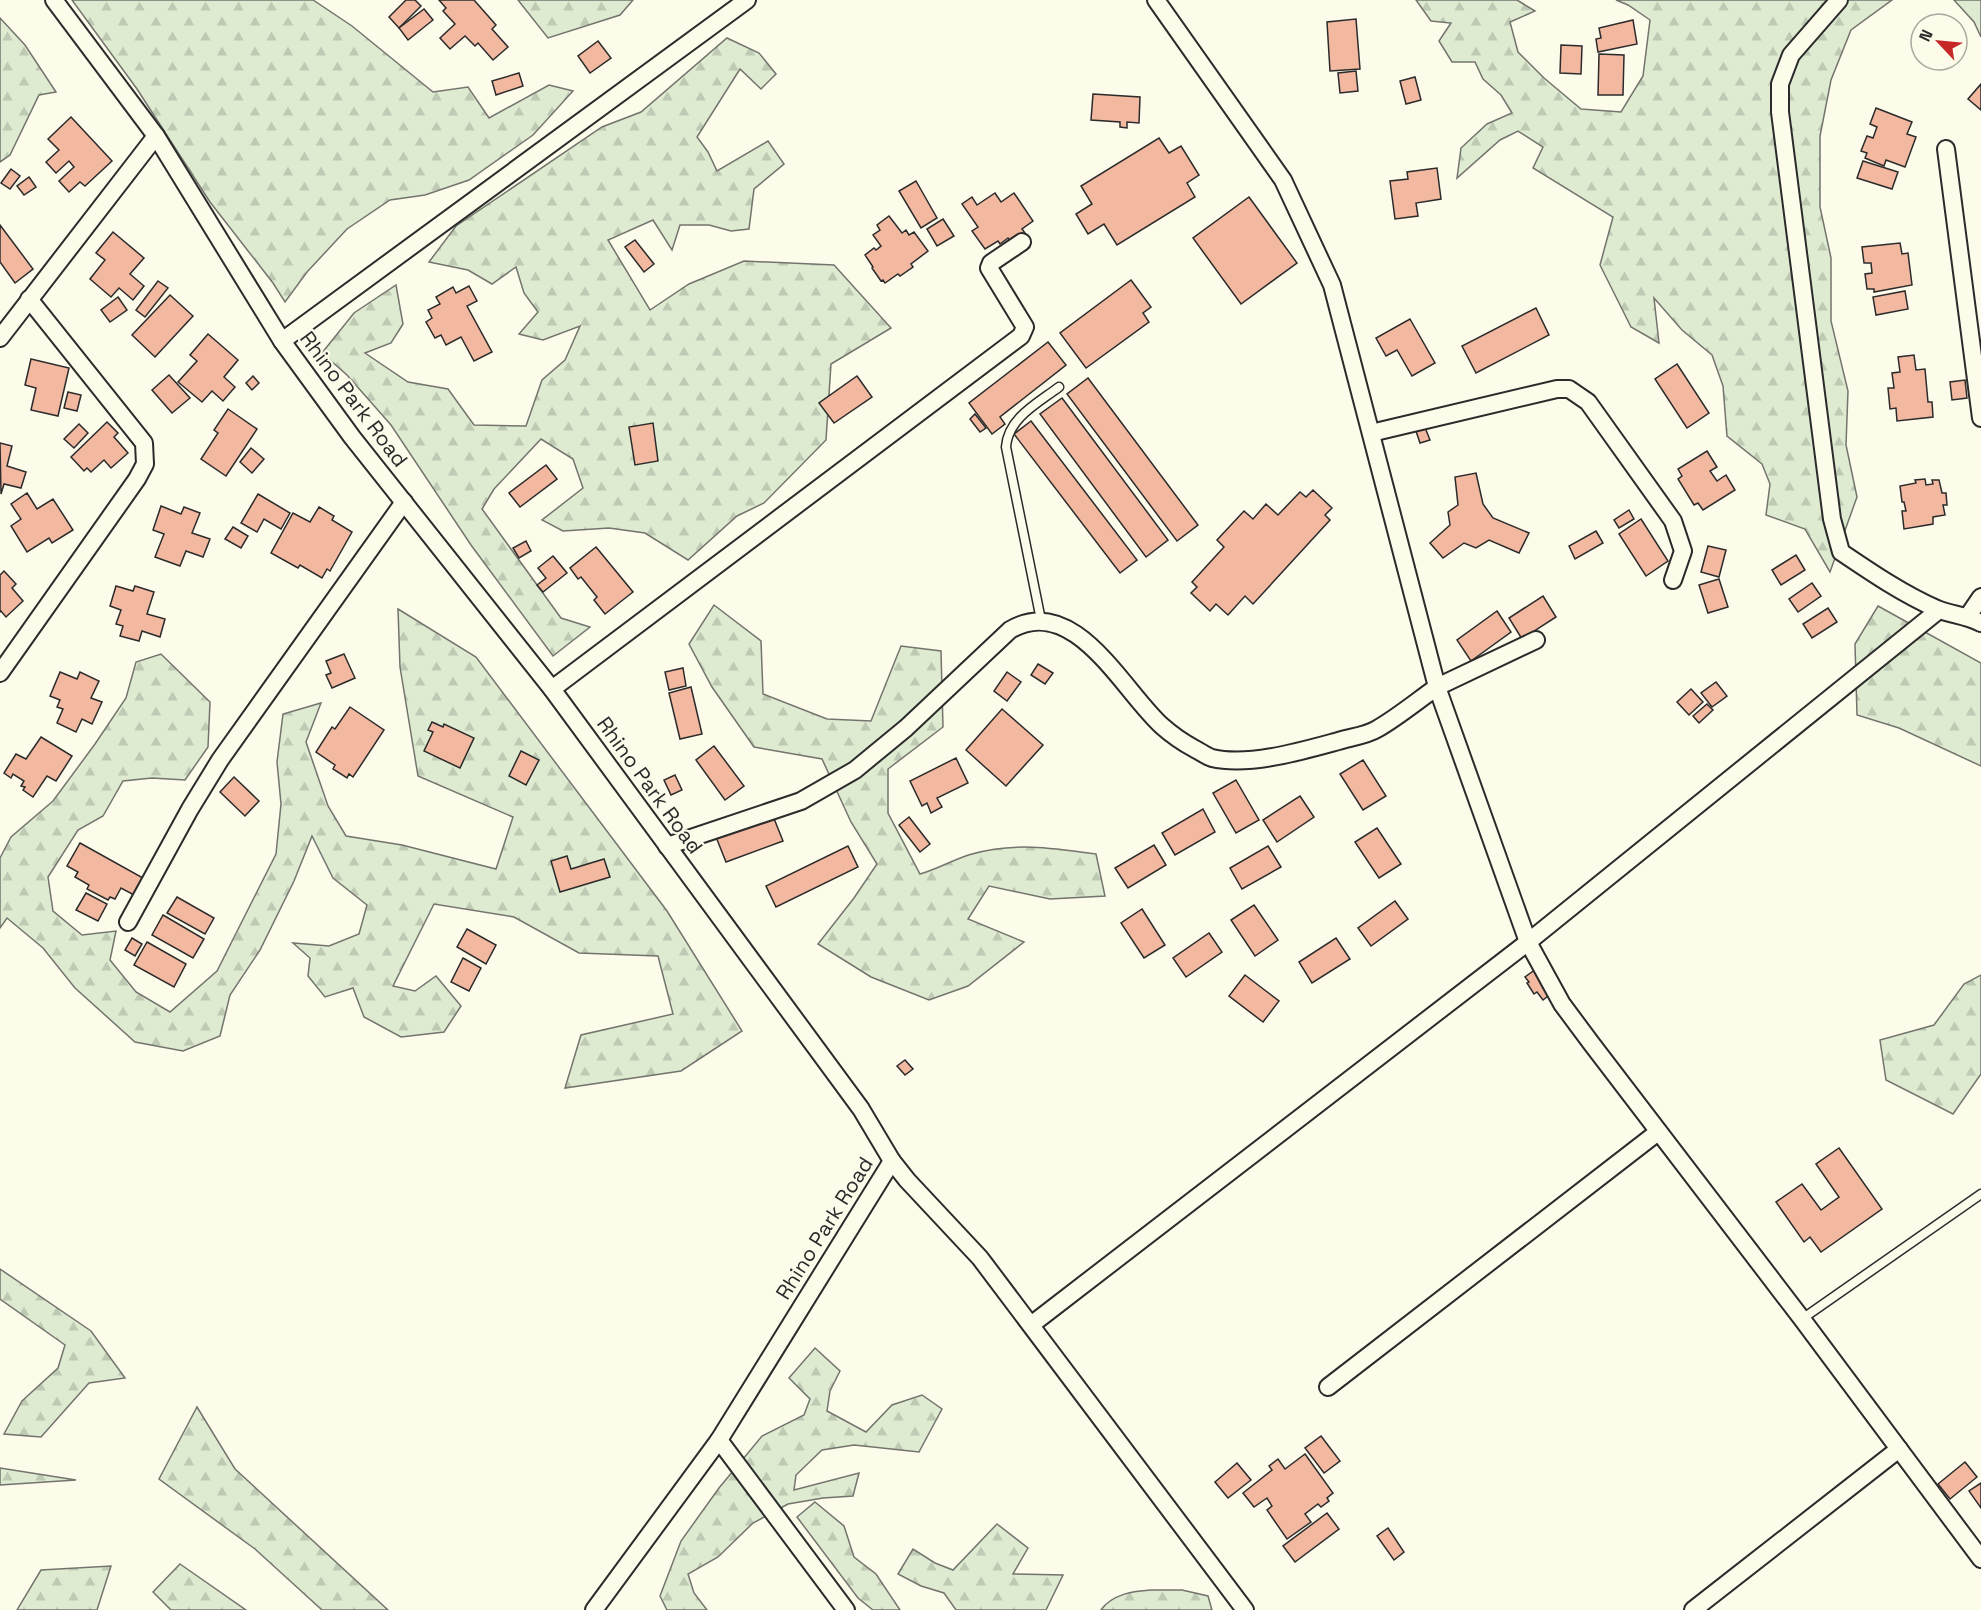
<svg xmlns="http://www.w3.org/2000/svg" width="1981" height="1610" font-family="'Space Grotesk',sans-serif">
<defs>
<pattern id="forest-firs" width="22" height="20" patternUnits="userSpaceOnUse" patternTransform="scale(1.5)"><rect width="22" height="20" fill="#deebd1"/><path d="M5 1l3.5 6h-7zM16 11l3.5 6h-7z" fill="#bfcab4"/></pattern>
</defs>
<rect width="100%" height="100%" fill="#fdfbea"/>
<g fill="url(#forest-firs)" stroke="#74746e" stroke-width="1.5">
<polygon points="72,0 313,0 352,26 433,92 468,87 489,118 549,85 573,91 533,135 469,180 425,195 390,200 347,229 307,272 285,302 273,283 210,202 137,89"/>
<polygon points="518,0 633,0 620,15 548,38"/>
<polygon points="1416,0 1517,0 1535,11 1510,22 1518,52 1544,78 1581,109 1621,112 1643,76 1650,20 1628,5 1616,0 1892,0 1851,30 1831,80 1820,136 1820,207 1831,258 1831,321 1848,391 1846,445 1857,497 1830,572 1805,529 1766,515 1770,484 1762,464 1727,436 1723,386 1712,355 1682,330 1654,298 1659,343 1631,327 1600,265 1613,217 1533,168 1543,147 1518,131 1500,140 1457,178 1461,148 1487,124 1512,113 1501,95 1483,79 1475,62 1452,62 1439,41 1451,23 1431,21"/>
<polygon points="1954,0 1981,0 1981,37 1974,22"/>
<polygon points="0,18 25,45 56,92 39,95 10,155 0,162"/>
<polygon points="727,38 759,53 776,74 761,89 740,69 697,137 708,152 717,171 768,141 784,164 754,189 749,229 731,231 709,225 680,225 672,250 653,220 608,240 650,310 689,284 744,261 834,265 891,328 831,364 826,440 764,503 737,516 688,560 645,533 609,528 563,531 542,520 583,488 573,459 541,439 494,489 482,509 561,618 590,627 553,656 471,545 391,425 347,375 322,353 354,313 396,285 403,324 391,343 365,353 408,382 448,389 474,425 526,426 542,380 565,360 580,326 543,340 519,334 538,312 524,293 516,267 492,284 468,270 429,262 456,226 602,127 641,112"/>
<path d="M 714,605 L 761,641 L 763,694 L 827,719 L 871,721 L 901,646 L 941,651 L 943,727 L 888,769 L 888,813 L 920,874 C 938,869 954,859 972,854 C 1014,842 1053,848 1096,854 L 1105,896 L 1050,899 L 989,886 L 968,919 L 1024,942 L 968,986 L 929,1000 L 871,977 L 818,944 L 854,898 L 877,864 L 851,822 L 822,759 L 754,747 L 712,687 L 689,644 Z"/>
<polygon points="1878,606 1981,663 1981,766 1899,728 1857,715 1855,644"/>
<polygon points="398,609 476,657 667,911 742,1031 681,1071 565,1088 581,1035 673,1014 658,956 579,953 514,917 434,904 393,986 415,991 436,976 461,1006 444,1032 401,1037 364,1017 353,988 325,997 308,976 310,958 293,943 329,946 359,934 367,905 333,878 312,836 294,881 260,950 230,995 220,1036 183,1051 135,1042 75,988 43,948 7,918 0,928 0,858 11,837 53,801 95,744 126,698 136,662 161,654 210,702 208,747 185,780 152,778 123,781 103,816 78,830 48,877 53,911 82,935 116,931 110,960 136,992 170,1012 217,971 276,854 281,804 277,762 283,714 321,703 306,742 328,806 346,836 402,845 496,869 513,817 418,776 400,667"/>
<polygon points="1981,975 1981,1074 1953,1114 1886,1080 1880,1040 1934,1025 1964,984"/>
<polygon points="0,1269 91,1331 125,1378 89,1383 41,1437 4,1434 22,1401 58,1368 65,1345 0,1299"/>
<polygon points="815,1348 840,1371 830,1391 827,1411 866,1432 892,1405 922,1395 942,1409 919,1452 854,1445 822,1450 796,1475 794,1490 859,1473 853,1496 823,1498 788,1504 753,1523 718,1557 688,1574 694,1593 707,1610 667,1610 660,1596 681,1541 719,1488 762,1436 804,1415 810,1399 789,1378"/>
<polygon points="197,1407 235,1469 388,1610 322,1610 255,1549 159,1479"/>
<polygon points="0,1468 76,1480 0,1485"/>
<polygon points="815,1502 844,1526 854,1557 876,1574 900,1610 873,1610 858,1598 797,1517"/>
<polygon points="997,1524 1028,1548 1013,1574 1063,1575 1046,1610 956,1610 944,1593 921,1586 898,1574 913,1549 935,1563 953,1570"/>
<polygon points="180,1564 246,1610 171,1610 153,1592"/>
<polygon points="111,1566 97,1610 17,1610 41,1570"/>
<path d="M 1151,1590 L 1182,1590 L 1208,1596 L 1212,1610 L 1101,1610 C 1112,1594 1134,1591 1151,1590 Z"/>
</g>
<g fill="#f2b8a0" stroke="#2b2b2b" stroke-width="1.5">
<polygon points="406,0 415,0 421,6 399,28 389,17"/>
<polygon points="439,0 474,0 496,25 492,29 508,47 493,60 478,43 475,46 465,36 450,49 440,38 455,24 443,11 446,8"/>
<polygon points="424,9 433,20 408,40 399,28"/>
<polygon points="1356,19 1360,69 1330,71 1327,22"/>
<polygon points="1633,20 1637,44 1598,52 1596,39 1601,38 1599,28"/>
<polygon points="598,41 611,58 590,73 578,56"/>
<polygon points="1561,45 1582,46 1581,74 1560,73"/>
<polygon points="1599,54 1624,55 1623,95 1598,95"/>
<polygon points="1356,71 1358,91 1340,93 1338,73"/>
<polygon points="519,73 523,86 496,95 492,81"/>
<polygon points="1415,77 1421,100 1406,104 1400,81"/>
<polygon points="1981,84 1981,110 1968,99"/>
<polygon points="1093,94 1140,97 1139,123 1127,122 1127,128 1120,127 1120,122 1091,120"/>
<polygon points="1876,108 1912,122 1907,134 1916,137 1905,167 1886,160 1884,166 1865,158 1867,153 1861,151 1867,136 1873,138 1877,127 1870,124"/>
<polygon points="71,117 112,161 85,186 80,182 69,192 59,181 74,167 69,161 56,173 46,162 59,150 48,139"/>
<polygon points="1159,138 1169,153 1181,146 1199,175 1187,183 1195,197 1117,245 1104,224 1088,234 1076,214 1092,204 1081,186"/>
<polygon points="1863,161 1898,172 1892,189 1857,178"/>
<polygon points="1437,168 1441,199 1416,203 1418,216 1395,219 1390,181 1408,179 1407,172"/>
<polygon points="11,169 20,176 10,189 1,183"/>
<polygon points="29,177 36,187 24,195 17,186"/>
<polygon points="916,181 937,218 921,228 899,191"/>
<polygon points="995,193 1001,202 1014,193 1033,221 1022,229 1025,233 1011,243 1008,238 1000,244 998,241 985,249 972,231 978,227 962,204 972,197 977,205"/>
<polygon points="1249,197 1297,263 1241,304 1193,238"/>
<polygon points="889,216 902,233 906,230 909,235 914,232 928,251 911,264 913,267 900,276 898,274 885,283 883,280 881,281 872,268 873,267 865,255 874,248 876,250 881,246 873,235 880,230 877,225"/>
<polygon points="943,219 954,236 937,246 927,229"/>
<polygon points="0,225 33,269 15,283 0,262"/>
<polygon points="113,232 144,258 130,274 144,286 133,300 119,288 111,297 90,279 105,260 96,253"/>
<polygon points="635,240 654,264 644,272 625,247"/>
<polygon points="1900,243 1902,254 1908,253 1912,285 1874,292 1874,289 1867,289 1865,274 1872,273 1871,263 1864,263 1862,247"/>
<polygon points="1131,280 1151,307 1143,313 1149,322 1086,368 1060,333"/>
<polygon points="158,281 168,288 145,317 136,310"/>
<polygon points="469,286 477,301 467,306 492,352 474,361 461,337 446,345 441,335 435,338 426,322 432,318 428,310 440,304 436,297 453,287 456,293"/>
<polygon points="1905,291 1908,309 1876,315 1873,297"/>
<polygon points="170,295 193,316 155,357 132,335"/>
<polygon points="118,297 127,310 110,322 101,310"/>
<polygon points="1536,308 1549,335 1476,373 1462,346"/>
<polygon points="1410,319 1435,363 1412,376 1397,350 1386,356 1376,338"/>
<polygon points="208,334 238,360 224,377 235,387 223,401 212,391 202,402 178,382 197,361 190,355"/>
<polygon points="1048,342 1066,365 1000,417 1005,424 992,434 969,403"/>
<polygon points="1914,355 1916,370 1925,369 1928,402 1932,402 1933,417 1897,421 1896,408 1890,409 1888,388 1894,388 1892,373 1900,372 1898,357"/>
<polygon points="31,359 69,368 58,416 31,410 36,388 25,385"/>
<polygon points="1677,364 1709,413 1687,428 1655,379"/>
<polygon points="169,375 190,398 172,413 152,390"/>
<polygon points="253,376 259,383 252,390 246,383"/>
<polygon points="857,376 872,397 834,423 819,403"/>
<polygon points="1088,378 1198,525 1177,541 1067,394"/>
<polygon points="1965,380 1967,398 1952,400 1950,382"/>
<polygon points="68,392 81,395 77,411 64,408"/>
<polygon points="1062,398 1168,540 1146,557 1040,414"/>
<polygon points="228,409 257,429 226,476 201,459 218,433 214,430"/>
<polygon points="975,414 986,428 980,432 970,419"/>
<polygon points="1031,421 1137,560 1120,573 1014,434"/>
<polygon points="107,422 118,433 114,437 128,453 111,468 104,460 91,472 87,468 84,471 71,457"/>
<polygon points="653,423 658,461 635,465 629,427"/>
<polygon points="79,424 88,433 74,448 64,439"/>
<polygon points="1424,425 1430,440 1420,443 1415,428"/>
<polygon points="0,443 12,446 7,466 26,472 21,488 4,484 1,494"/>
<polygon points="251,448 264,459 252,473 240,462"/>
<polygon points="1707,451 1717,467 1710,471 1717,481 1726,475 1735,490 1703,510 1698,503 1694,505 1678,479 1682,476 1678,469"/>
<polygon points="546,465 557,479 520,507 509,493"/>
<polygon points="1476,473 1483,504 1493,518 1529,533 1519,553 1489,540 1476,548 1464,543 1443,558 1430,543 1450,525 1448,512 1458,505 1455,477"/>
<polygon points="1925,479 1926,485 1933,484 1932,480 1939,480 1942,493 1946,493 1947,505 1943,505 1945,515 1933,517 1933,524 1904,529 1902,511 1906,511 1904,502 1902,502 1900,486 1916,483 1915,480"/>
<polygon points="1313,490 1332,508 1325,515 1330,520 1253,604 1245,596 1228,615 1216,604 1210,611 1191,593 1197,587 1192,582 1224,547 1217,540 1244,511 1253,519 1266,504 1278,515 1300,492 1306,497"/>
<polygon points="27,493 37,509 53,499 73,530 52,543 49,538 27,552 11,526 21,519 11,504"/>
<polygon points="258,494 290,513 281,529 264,519 257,532 241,523"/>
<polygon points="161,506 181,514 184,507 200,513 192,533 210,539 203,557 186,551 180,566 155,557 164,534 153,530"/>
<polygon points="319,507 334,516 332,520 352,532 330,571 327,569 322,578 300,565 298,568 271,553 293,513 310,522"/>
<polygon points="1629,510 1634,519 1619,528 1614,520"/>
<polygon points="1641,519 1668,561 1646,576 1619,534"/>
<polygon points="233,527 248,536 241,548 225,539"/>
<polygon points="1596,531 1603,543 1575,559 1569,546"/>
<polygon points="526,541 531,551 519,558 513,548"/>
<polygon points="1708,546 1726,550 1719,577 1701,572"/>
<polygon points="596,547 633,592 605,614 594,600 597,597 581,577 578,579 570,568"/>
<polygon points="1796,555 1805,570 1781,585 1772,570"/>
<polygon points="553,556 567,573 543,592 537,585 546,578 538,568"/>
<polygon points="4,571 16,584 12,588 23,601 6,617 1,611 0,612 0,575"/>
<polygon points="1719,579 1728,607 1708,613 1699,585"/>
<polygon points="1812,583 1821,596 1798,612 1789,599"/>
<polygon points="116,586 133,591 135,586 154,592 147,614 165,619 160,637 142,631 139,641 120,636 123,626 116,624 121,610 110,606"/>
<polygon points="1543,596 1556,617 1522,639 1509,618"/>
<polygon points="1828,608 1837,622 1812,638 1803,624"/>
<polygon points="1497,611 1511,632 1471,661 1457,640"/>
<polygon points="344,654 355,678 332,688 326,675 331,673 326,661"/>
<polygon points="1038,664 1053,673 1045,684 1031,675"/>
<polygon points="683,668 686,686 669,690 665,672"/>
<polygon points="60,672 77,679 80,672 99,681 91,698 102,702 92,724 82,719 76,732 57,723 63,709 57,707 60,700 50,696"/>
<polygon points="1007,672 1021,682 1007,701 994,691"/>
<polygon points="1716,682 1727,696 1712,707 1701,693"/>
<polygon points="691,687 702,734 680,739 669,693"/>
<polygon points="1691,689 1703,702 1689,715 1677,702"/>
<polygon points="1707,704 1713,710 1699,723 1693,716"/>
<polygon points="350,707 384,730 353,777 349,774 347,778 333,769 335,765 316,752 332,727 335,729"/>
<polygon points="1002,709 1043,745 1006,786 966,750"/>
<polygon points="432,722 443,727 444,724 474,738 460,768 424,751 433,732 428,730"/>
<polygon points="41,737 72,756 56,781 47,776 33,797 23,790 25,787 21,786 24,781 13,774 11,778 4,773 16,754 26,759"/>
<polygon points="714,746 744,786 725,800 696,760"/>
<polygon points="521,751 539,760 526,785 509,776"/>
<polygon points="956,758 968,783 937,798 942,807 931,813 927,803 922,806 910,781"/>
<polygon points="1363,760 1386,796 1363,810 1340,774"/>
<polygon points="675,775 682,790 671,795 664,780"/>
<polygon points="234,777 259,801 245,816 220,792"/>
<polygon points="1236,780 1259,820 1236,833 1213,793"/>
<polygon points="1300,796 1314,817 1277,842 1263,820"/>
<polygon points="1203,809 1215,832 1175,855 1162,833"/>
<polygon points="773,816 783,841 726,862 716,837"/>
<polygon points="909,817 930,844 920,852 899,825"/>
<polygon points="1377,828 1401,864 1379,878 1355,842"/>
<polygon points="80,843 143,878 134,895 121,888 115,899 110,897 108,900 87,889 89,885 75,877 78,872 67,866"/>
<polygon points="1154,845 1166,865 1128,888 1115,868"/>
<polygon points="848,846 858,867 776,907 766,886"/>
<polygon points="1268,846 1281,867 1242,889 1230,868"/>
<polygon points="567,856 571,869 604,859 610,877 560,892 551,861"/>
<polygon points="86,893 107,904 98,921 76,910"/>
<polygon points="177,897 214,918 205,934 167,913"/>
<polygon points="1395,901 1408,919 1371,946 1358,928"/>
<polygon points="1254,905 1278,940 1255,956 1231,920"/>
<polygon points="1142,909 1165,945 1144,958 1121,923"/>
<polygon points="163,915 204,939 193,958 152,935"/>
<polygon points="467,929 496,945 486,964 457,947"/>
<polygon points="1209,933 1222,952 1186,977 1173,958"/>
<polygon points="132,938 142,944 135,956 125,950"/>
<polygon points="1336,938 1350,959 1312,983 1299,962"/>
<polygon points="147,942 186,964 174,987 134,965"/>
<polygon points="463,958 481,968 469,991 451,982"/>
<polygon points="1536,969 1553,992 1543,1000 1537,992 1534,994 1527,983 1529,982 1525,977"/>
<polygon points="1245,975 1279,1001 1263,1022 1229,996"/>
<polygon points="905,1060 913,1069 905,1075 897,1066"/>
<polygon points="1839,1148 1882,1209 1821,1252 1810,1237 1804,1242 1776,1202 1802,1184 1821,1210 1839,1197 1816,1164"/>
<polygon points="1321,1436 1340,1461 1324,1473 1305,1448"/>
<polygon points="1305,1454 1333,1493 1327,1498 1329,1501 1321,1507 1318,1504 1305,1514 1311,1522 1287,1539 1267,1510 1272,1506 1267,1498 1254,1507 1243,1493 1272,1470 1269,1466 1278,1459 1285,1469"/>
<polygon points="1965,1462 1977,1477 1950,1499 1938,1484"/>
<polygon points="1237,1463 1251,1480 1228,1498 1215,1482"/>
<polygon points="1981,1483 1981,1508 1969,1491"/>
<polygon points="1327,1513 1339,1529 1295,1562 1283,1546"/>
<polygon points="1388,1528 1404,1552 1394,1560 1377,1536"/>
</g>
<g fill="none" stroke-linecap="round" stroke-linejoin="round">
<defs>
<g id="service">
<path d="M 1041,620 L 1006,447 C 1008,418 1038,403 1059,387"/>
<polyline points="1802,1319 1981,1194"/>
</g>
<g id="minor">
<polyline points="54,0 156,136 282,341 352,437 552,689 861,1109 892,1161 907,1180 980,1258 1245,1610"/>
<path d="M 1839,0 L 1791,55 L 1780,84 L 1780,112 L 1832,519 L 1841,552 C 1872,573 1903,594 1937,609 C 1952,615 1965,615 1981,623"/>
<polyline points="1946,149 1981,418"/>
<polyline points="0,338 156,136"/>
<polyline points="282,341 747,0"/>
<polyline points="1371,433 1557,389 1569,389 1588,402 1673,521 1683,551 1673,580"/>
<polyline points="1968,616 1981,597"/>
<polyline points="1536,640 1437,687 1528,942 1562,1004 1591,1043 1802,1319 1981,1559"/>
<polyline points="0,673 137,479 145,464 144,443 29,299"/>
<polyline points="552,689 1021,336 1025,327 989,268 991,263 1022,242"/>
<path d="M 667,846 L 801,801 L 855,770 L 906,728 L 1010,630 C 1074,592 1123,691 1162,726 C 1172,735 1184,743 1195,749 C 1201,752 1206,756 1212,758 C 1250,767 1305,750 1342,740 C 1353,737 1367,735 1377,729 C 1398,717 1417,701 1437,687 L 1332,285 L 1283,180 L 1156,0"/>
<polyline points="128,922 190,809 220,760 404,502"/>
<polyline points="1031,1325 1528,942 1939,610"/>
<polyline points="1328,1387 1658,1132"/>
<polyline points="719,1440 846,1610"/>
<polyline points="594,1610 719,1440 892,1161"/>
<polyline points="1693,1610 1899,1449"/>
</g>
</defs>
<use href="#service" stroke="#2b2b2b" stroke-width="11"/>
<use href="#minor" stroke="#2b2b2b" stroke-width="20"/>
<use href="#service" stroke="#fdfbea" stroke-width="8"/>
<use href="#minor" stroke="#fdfbea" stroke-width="16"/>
</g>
<g text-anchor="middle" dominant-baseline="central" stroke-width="4.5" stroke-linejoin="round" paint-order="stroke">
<g font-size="21" fill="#2b2b2b" stroke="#fdfbea">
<text transform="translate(354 399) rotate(53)">Rhino Park Road</text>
<text transform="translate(650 785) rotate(54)">Rhino Park Road</text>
<text transform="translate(824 1228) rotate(-58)">Rhino Park Road</text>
</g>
</g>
<g transform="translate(1939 42) rotate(296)"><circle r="28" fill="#fdfbea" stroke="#a9a89e" stroke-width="1.5"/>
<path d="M0-4.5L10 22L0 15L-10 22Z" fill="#c62828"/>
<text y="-9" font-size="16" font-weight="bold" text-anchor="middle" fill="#2b2b2b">N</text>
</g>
</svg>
